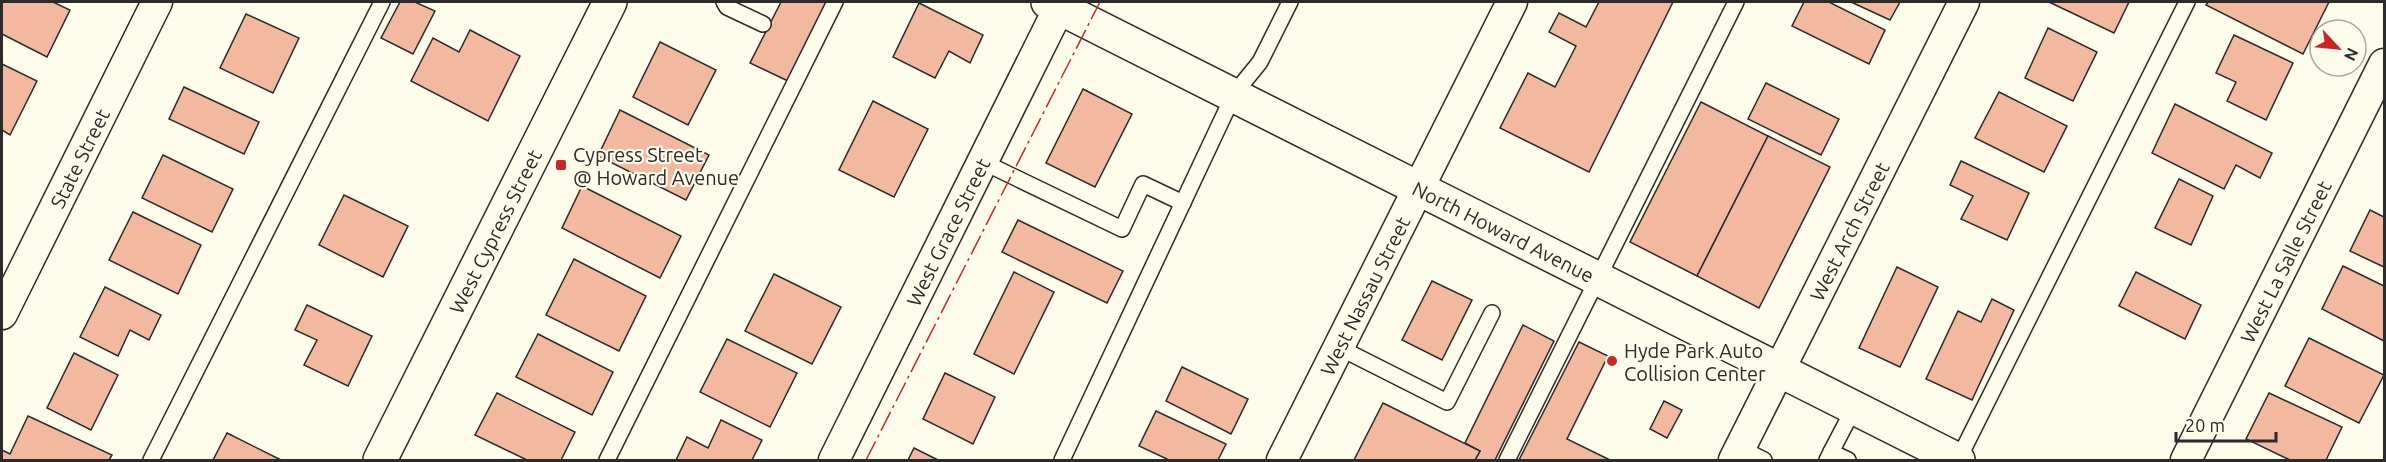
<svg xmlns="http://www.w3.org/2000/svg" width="2386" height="462" font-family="Ubuntu,sans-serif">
<rect width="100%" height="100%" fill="#fdfbea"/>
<g fill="#f2b8a0" stroke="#2b2b2b" stroke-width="1.5">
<polygon points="2,2 53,2 70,10 47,57 2,34"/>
<polygon points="400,2 415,2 435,11 413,54 381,38"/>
<polygon points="781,2 831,2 790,82 750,63"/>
<polygon points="1599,2 1673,2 1589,172 1500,128 1528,73 1555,87 1576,46 1549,32 1559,13 1586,27"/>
<polygon points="1804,2 1829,2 1885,30 1869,64 1792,26"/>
<polygon points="1851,2 1900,2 1890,20"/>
<polygon points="2049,2 2129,2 2114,33"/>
<polygon points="2208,2 2329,2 2303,54 2206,5"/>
<polygon points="919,3 983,35 970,63 949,51 935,78 893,57"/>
<polygon points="246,14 299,38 273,93 220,68"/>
<polygon points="2048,28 2097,52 2073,101 2025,78"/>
<polygon points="470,30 520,56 488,121 411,81 433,38 459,52"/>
<polygon points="2234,35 2293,63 2266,120 2227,101 2236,82 2216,73"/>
<polygon points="660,42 716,70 688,125 633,97"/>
<polygon points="2,64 37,81 10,135 2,130"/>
<polygon points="1766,83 1839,119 1821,155 1748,119"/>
<polygon points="184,87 259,122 244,154 169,119"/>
<polygon points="1083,89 1132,114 1095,187 1046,163"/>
<polygon points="1999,92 2067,126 2044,172 1975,138"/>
<polygon points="873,101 928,129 894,197 839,170"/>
<polygon points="1701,102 1768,136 1697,276 1630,242"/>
<polygon points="2175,104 2272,153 2260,178 2236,165 2224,189 2152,153"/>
<polygon points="620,110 709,155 686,200 598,156"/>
<polygon points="1768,136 1830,167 1759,308 1697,276"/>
<polygon points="163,155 233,189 212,232 142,198"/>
<polygon points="1961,161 2029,193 2007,240 1961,219 1973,196 1950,185"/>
<polygon points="2179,179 2213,196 2191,245 2155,228"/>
<polygon points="582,186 681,236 660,278 562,228"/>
<polygon points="344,195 408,226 383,277 319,245"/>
<polygon points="2370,210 2384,217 2384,267 2350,251"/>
<polygon points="133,212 201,245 178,294 109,260"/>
<polygon points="1018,220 1123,271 1107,303 1002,252"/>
<polygon points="574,259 646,296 619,351 546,315"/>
<polygon points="2343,266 2384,286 2384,341 2322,309"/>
<polygon points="1897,267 1938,287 1900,367 1859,348"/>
<polygon points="1014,272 1054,292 1014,374 974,354"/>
<polygon points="2136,272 2201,305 2185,339 2119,306"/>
<polygon points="774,274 841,307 812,364 745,331"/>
<polygon points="1432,281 1472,300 1442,360 1402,340"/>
<polygon points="105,287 161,315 149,340 130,330 118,356 80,337"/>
<polygon points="1992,299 2014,310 1972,400 1926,379 1958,311 1981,322"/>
<polygon points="307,305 372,336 348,386 304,365 317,340 295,330"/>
<polygon points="1523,325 1554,341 1495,460 1475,460 1480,451 1465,443"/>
<polygon points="538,334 613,372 592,415 516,377"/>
<polygon points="2309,338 2384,375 2359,423 2285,386"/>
<polygon points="727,339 797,373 770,427 700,392"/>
<polygon points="1579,342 1608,356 1567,439 1610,460 1519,460"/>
<polygon points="74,353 118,375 91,430 47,408"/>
<polygon points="1182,367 1248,399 1231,434 1166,401"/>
<polygon points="945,373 995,397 973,444 923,419"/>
<polygon points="497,393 575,432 561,460 527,460 475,435"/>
<polygon points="2269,393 2342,427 2326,460 2290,460 2246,439"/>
<polygon points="1664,401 1682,410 1667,438 1650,429"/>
<polygon points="1383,403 1480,451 1475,460 1354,460"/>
<polygon points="1156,411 1226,444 1218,460 1169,460 1139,446"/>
<polygon points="28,416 112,455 109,460 2,460 2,450 10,454"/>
<polygon points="721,420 762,440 752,460 676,460 687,437 708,448"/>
<polygon points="227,433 281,460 213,460"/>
<polygon points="914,448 938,460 908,460"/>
</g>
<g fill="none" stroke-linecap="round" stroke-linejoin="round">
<defs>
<g id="service">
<polyline points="724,2 727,7 763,24"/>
<polyline points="983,162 1122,229 1143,184 1183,203"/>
<polyline points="1338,347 1447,402 1492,313"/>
<polyline points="1740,448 1764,460"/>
<polyline points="1831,452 1854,408"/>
<polyline points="151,460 382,2"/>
<polyline points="607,460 835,2"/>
<polyline points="1062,460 1234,94 1260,62 1290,2"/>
<polyline points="1507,460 1736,2"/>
<polyline points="1827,460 1831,452 1848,460"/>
<polyline points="1958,460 2187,2"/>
</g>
<g id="minor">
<path id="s1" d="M 2,314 L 157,2"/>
<path id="s2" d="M 834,460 L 1062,2"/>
<path id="s3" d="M 1282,460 L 1512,2"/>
<path id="s4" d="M 1734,460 L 1964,2"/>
<path id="s5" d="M 2186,460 L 2384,64"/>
</g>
<g id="tertiary">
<path id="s6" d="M 380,460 L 610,2"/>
</g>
<g id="secondary">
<path id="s7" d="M 1048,2 L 1958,460"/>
</g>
</defs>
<use href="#service" stroke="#2b2b2b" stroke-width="18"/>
<use href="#minor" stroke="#2b2b2b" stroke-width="33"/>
<use href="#tertiary" stroke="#2b2b2b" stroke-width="36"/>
<use href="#secondary" stroke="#2b2b2b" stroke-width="36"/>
<use href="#service" stroke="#fdfbea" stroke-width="15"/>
<use href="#minor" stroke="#fdfbea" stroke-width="30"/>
<use href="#tertiary" stroke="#fdfbea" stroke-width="33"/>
<use href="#secondary" stroke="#fdfbea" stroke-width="33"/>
<polyline stroke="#c62828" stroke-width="1.5" stroke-dasharray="21 4.5 3 4.5" stroke-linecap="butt" points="866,460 1100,2"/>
</g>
<g fill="#c62828" stroke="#fdfbea" stroke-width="2">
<rect x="555" y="159" width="12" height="12" rx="3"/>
<circle cx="1612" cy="361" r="6"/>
</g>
<g text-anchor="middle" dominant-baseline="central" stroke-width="4.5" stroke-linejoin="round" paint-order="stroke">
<g font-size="20" fill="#2b2b2b" stroke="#fdfbea" text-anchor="start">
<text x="573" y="154">Cypress Street<tspan x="573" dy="23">@ Howard Avenue</tspan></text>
<text x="1624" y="350">Hyde Park Auto<tspan x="1624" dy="23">Collision Center</tspan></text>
</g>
<g font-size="20" fill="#2b2b2b" stroke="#fdfbea">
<text stroke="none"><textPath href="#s1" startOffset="174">State Street</textPath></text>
<text stroke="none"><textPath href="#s6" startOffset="256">West Cypress Street</textPath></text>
<text stroke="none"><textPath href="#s2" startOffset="255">West Grace Street</textPath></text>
<text stroke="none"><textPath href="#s7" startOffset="510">North Howard Avenue</textPath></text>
<text stroke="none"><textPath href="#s4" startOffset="256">West Arch Street</textPath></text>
<text stroke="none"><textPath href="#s5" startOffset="222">West La Salle Street</textPath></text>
<text stroke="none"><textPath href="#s3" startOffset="184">West Nassau Street</textPath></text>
</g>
</g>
<rect width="2386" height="462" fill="none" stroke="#2b2b2b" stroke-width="6"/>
<g transform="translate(2338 48) rotate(116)"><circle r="28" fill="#fdfbea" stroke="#a9a89e" stroke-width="1.5"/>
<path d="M0-4.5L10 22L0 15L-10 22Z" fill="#c62828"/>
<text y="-9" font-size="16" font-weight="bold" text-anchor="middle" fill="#2b2b2b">N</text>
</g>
<path d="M2176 432v9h100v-9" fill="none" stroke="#2b2b2b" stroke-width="3"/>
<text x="2185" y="432" font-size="18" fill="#2b2b2b" stroke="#fdfbea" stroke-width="4.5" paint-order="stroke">20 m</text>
</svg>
